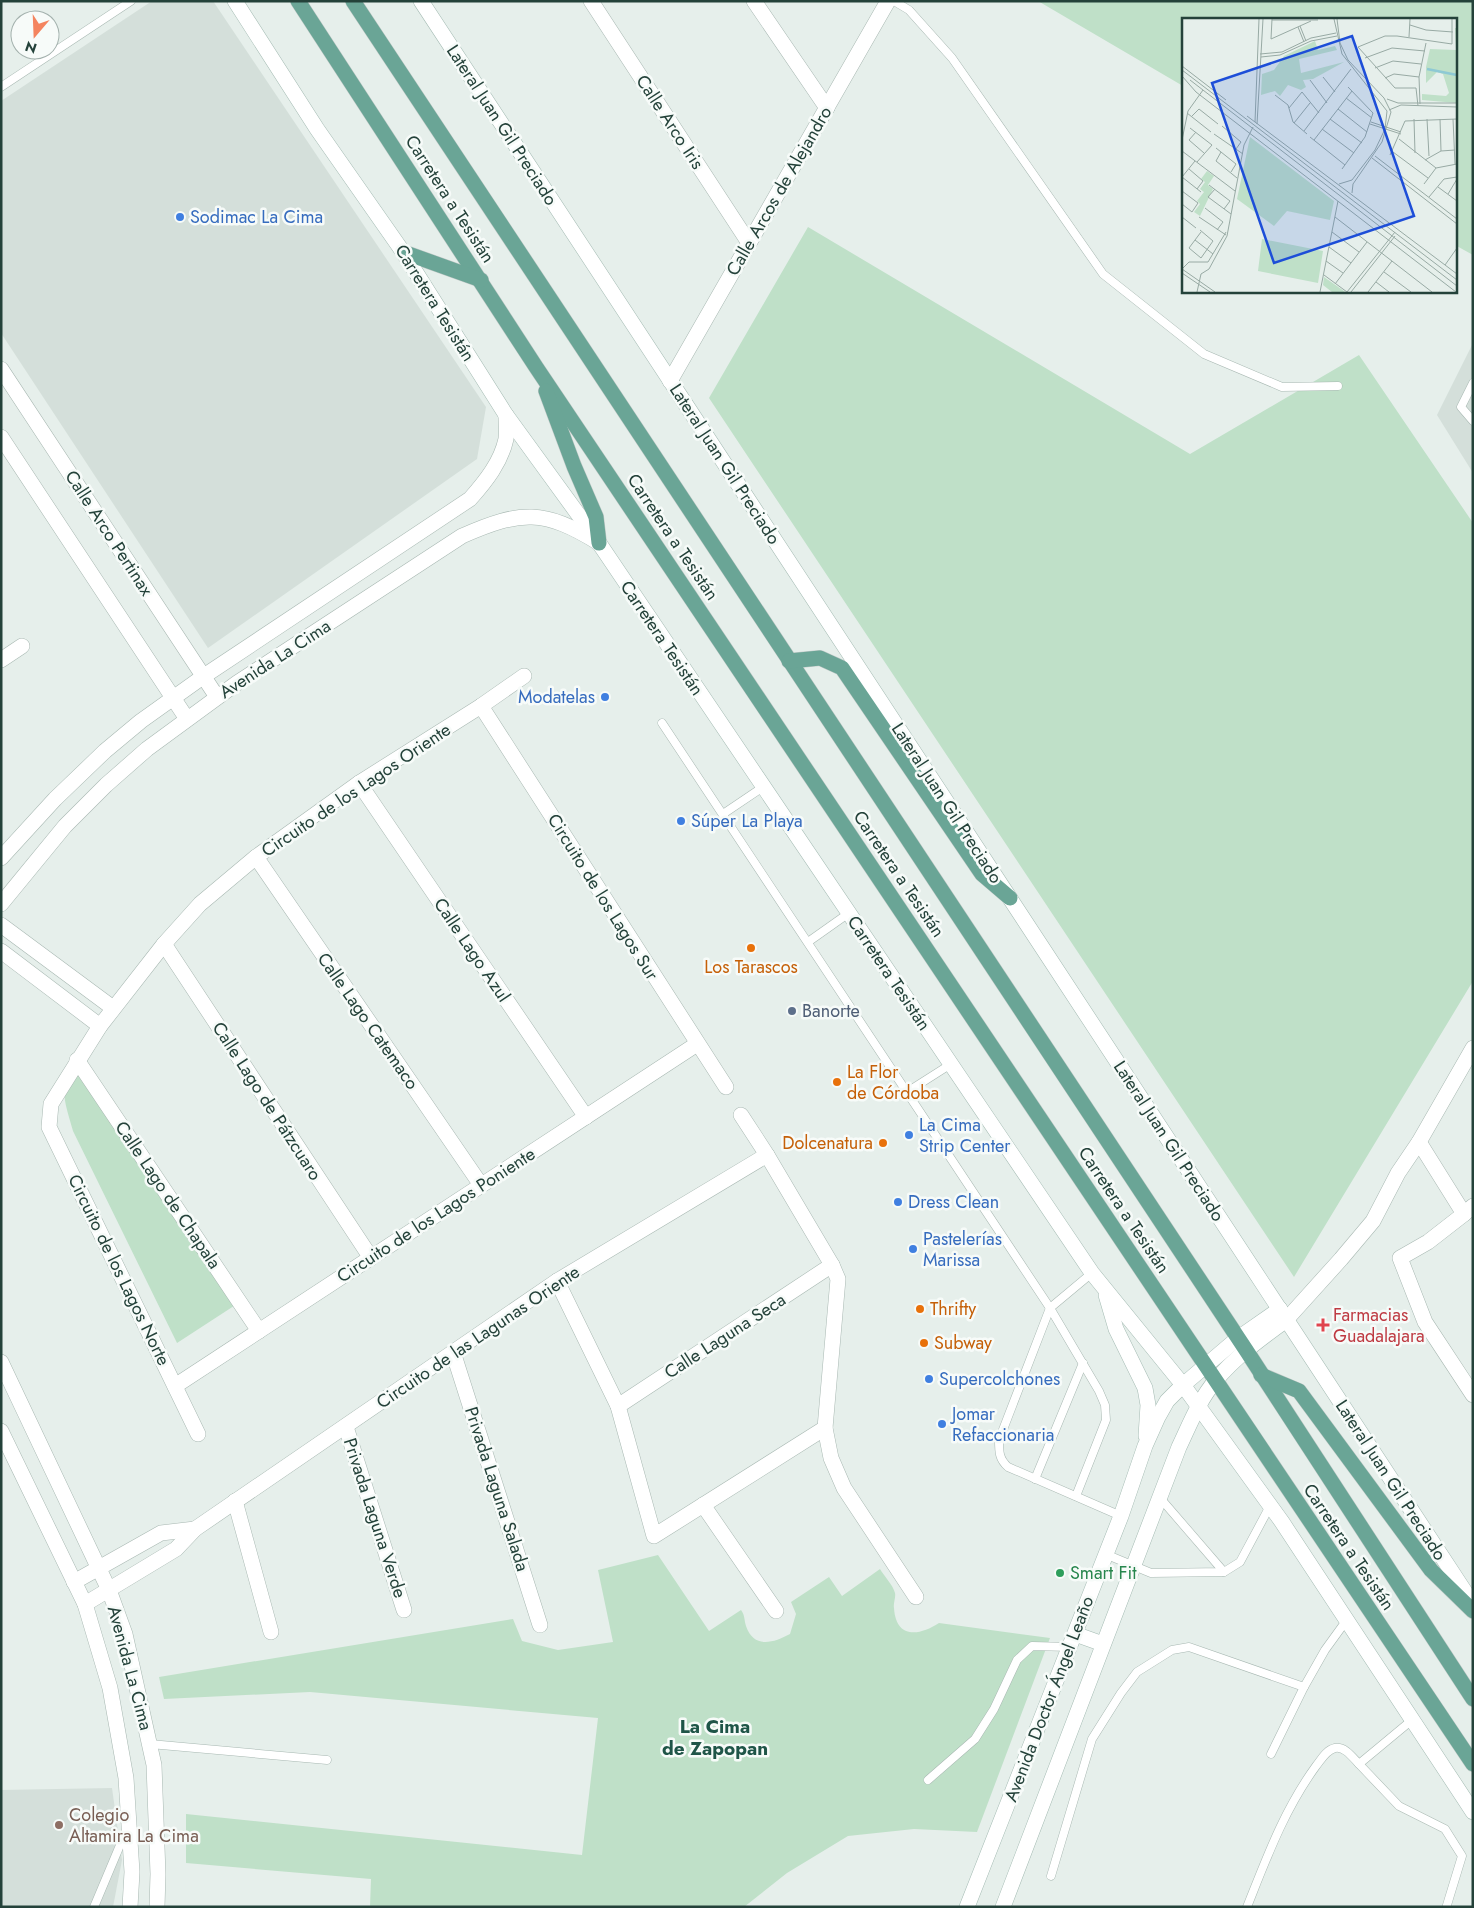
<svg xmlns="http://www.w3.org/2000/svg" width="1474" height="1908" font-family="Jost,sans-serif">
<rect width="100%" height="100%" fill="#e6efeb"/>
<g fill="#d4dfda">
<polygon points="152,1 213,1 486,407 477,459 208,648 1,333 1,101"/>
<polygon points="1473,343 1473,473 1437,415"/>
<polygon points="112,1788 122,1860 113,1907 1,1907 1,1790"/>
</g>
<g fill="#bfe0c8">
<polygon points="1038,1 1473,1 1473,255 1455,245 1455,19 1183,19 1183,86"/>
<polygon points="808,227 1190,454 1359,355 1473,523 1473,981 1294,1277 709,398"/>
<path d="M 77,1060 L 240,1302 L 177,1343 L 73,1131 C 64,1098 58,1091 77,1060 Z"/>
<path d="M 658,1555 L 709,1631 L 741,1610 C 745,1615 744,1620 746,1626 C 754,1649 773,1643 790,1634 L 796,1614 L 791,1602 L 829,1577 L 842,1596 L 880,1569 C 884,1576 893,1585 895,1593 C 896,1597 893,1604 894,1608 C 896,1639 919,1636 939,1623 L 1050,1638 L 977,1832 L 914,1829 L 848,1836 L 787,1873 L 744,1907 L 370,1907 L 371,1879 L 186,1863 L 186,1814 L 582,1855 L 598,1718 L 310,1692 L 164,1699 L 159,1677 L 513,1619 L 522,1641 L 558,1650 L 613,1642 L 598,1570 Z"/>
</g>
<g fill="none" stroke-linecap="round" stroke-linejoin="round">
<defs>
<g id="lane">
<polyline points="894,1 909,10 952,58 1103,274 1204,354 1282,387 1338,386"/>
<polyline points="1,87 131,1"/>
<polyline points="1473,383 1461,407 1473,421"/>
<polyline points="662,723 1050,1308 1099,1391 1105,1405 1106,1420 1076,1496"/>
<polyline points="723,814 763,787"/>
<polyline points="808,942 849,913"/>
<polyline points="907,1092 951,1064"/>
<path d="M 1092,1273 L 1050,1308 L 999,1440 C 999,1452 999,1459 1008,1467 L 1121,1516"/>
<polyline points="1035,1479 1083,1363"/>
<polyline points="1161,1499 1224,1572"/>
<polyline points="1105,1554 1151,1573 1224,1572 1240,1562 1270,1506"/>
<polyline points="150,1744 327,1760"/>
<polyline points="1271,1754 1304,1687"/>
<polyline points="1359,1764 1399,1806 1445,1829 1462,1856 1447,1905"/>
<polyline points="928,1780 975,1739 994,1709 1017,1660 1032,1646 1070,1647"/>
<polyline points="1051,1876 1092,1739 1121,1693 1137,1672 1172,1650 1189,1647 1304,1687 1325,1650 1346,1621"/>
<polyline points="94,1907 126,1831"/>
<path d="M 1247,1907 C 1267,1857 1284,1810 1316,1766 C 1321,1760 1326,1750 1335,1748 C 1345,1746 1353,1758 1359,1764 L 1412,1720"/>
</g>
<g id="street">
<polyline points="591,1 749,243"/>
<polyline points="754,1 827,108"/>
<polyline points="1,369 217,697"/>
<polyline points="670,381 888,1"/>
<polyline points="1,437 187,719"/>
<polyline points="1,660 22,646"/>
<polyline points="481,706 726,1087"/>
<polyline points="359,783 586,1117"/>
<polyline points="256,857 481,1185"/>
<path d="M 1,858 L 55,799 L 105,751 L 141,721 L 204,676 L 470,499 C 486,481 501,462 506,439 C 507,432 506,423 506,415"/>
<path d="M 1,904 L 65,826 L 106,785 L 147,749 L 237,683 L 462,536 C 521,510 544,509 599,543"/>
<polyline points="1,925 113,1008"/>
<polyline points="164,944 371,1258"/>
<polyline points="1,951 100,1026"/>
<polyline points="77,1060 259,1331"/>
<polyline points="741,1115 767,1155 832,1265 838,1279 825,1428 831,1458 844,1488 916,1597"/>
<polyline points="1419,1142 1464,1214 1473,1206"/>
<polyline points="1464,1214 1428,1242 1400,1258 1425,1322 1473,1395"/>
<polyline points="557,1281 618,1406 654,1536 825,1428"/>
<polyline points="1286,1320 1341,1259 1373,1221 1398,1173 1419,1142 1473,1048"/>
<polyline points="453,1352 540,1625"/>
<polyline points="1,1362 109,1590 125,1634 154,1765 158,1874 157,1907"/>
<polyline points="175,1386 697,1044"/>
<polyline points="618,1406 832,1265"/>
<polyline points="346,1427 404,1610"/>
<polyline points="1,1431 85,1604 110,1688 126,1778 132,1872 130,1907"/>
<polyline points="198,1434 49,1127 51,1104 100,1026 164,944 200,904 256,857 359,783 481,706 524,676"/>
<polyline points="235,1501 271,1632"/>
<polyline points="703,1505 776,1611"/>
<polyline points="74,1582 161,1533 195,1529"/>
<polyline points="85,1604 176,1549 195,1529 557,1281 767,1155"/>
</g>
<g id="secondary">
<polyline points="235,1 317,129 403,252 506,415 599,543 1092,1273 1183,1385 1282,1522 1473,1812"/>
<polyline points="421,1 1473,1604"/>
<polyline points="1106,1295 1116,1329 1145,1388 1148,1405 1146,1436"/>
<polyline points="1075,1634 1103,1644"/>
<polyline points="967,1907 1121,1516 1145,1446 1158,1417 1167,1401 1183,1385 1237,1339 1280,1309"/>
<path d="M 1003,1907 L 1179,1447 C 1190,1424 1199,1400 1216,1380 C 1236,1356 1262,1338 1286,1320"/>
</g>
<g id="primary">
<polyline points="298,1 536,367 1473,1764"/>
<polyline points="353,1 1246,1350 1473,1699"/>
<polyline points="403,252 481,280"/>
<polyline points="546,391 574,466 596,517 599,543"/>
<polyline points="789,661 820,658 842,668 982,874 1010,898"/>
<polyline points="1261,1375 1299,1391 1431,1570 1473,1611"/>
</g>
</defs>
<use href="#lane" stroke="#a8b8b2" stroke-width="9"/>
<use href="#street" stroke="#a8b8b2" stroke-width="16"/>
<use href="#secondary" stroke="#a4bbb3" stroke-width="16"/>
<use href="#primary" stroke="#c2cac8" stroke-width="16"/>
<use href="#lane" stroke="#fff" stroke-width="8"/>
<use href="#street" stroke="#fff" stroke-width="15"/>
<use href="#secondary" stroke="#fff" stroke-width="15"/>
<use href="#primary" stroke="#6aa596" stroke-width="15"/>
</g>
<g fill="#3f7fe0" stroke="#f7fbf9" stroke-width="2">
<circle cx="180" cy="217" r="5"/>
<circle cx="605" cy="697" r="5"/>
<circle cx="681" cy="821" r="5"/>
<circle cx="909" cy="1135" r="5"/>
<circle cx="898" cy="1202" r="5"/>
<circle cx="913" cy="1249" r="5"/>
<circle cx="929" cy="1379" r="5"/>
<circle cx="942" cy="1424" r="5"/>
</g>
<g fill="#e8710a" stroke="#f7fbf9" stroke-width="2">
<circle cx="751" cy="948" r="5"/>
<circle cx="837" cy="1082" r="5"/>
<circle cx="883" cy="1143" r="5"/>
<circle cx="920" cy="1309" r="5"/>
<circle cx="924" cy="1343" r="5"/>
</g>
<circle fill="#5c6f8a" stroke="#f7fbf9" stroke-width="2" cx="792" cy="1011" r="5"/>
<path fill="#e0444e" stroke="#f7fbf9" stroke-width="2" d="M1320.5 1317.5h5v5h5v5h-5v5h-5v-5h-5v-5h5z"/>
<circle fill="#2e9e5b" stroke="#f7fbf9" stroke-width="2" cx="1060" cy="1573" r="5"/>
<circle fill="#8d6e63" stroke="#f7fbf9" stroke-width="2" cx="59" cy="1825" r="5"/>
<g text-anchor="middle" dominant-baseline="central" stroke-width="5" stroke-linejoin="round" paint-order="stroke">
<g font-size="18" fill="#24423a" stroke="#f7fbf9">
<text transform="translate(670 122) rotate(57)">Calle Arco Iris</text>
<text transform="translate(502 125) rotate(57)">Lateral Juan Gil Preciado</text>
<text transform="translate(779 191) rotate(-60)">Calle Arcos de Alejandro</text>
<text transform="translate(450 199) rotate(57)">Carretera a Tesistán</text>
<text transform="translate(435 303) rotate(58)">Carretera Tesistán</text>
<text transform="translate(725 464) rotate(57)">Lateral Juan Gil Preciado</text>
<text transform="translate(109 533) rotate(57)">Calle Arco Pertinax</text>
<text transform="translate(673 537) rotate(56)">Carretera a Tesistán</text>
<text transform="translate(662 638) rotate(56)">Carretera Tesistán</text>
<text transform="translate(275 659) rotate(-33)">Avenida La Cima</text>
<text transform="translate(356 790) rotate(-34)">Circuito de los Lagos Oriente</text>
<text transform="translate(947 803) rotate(57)">Lateral Juan Gil Preciado</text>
<text transform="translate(899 874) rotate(56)">Carretera a Tesistán</text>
<text transform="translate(603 897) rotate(58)">Circuito de los Lagos Sur</text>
<text transform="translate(472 950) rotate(56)">Calle Lago Azul</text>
<text transform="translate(889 973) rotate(56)">Carretera Tesistán</text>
<text transform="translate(368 1021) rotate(55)">Calle Lago Catemaco</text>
<text transform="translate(267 1101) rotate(57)">Calle Lago de Pátzcuaro</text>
<text transform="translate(1169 1141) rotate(57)">Lateral Juan Gil Preciado</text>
<text transform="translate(168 1195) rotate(56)">Calle Lago de Chapala</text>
<text transform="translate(1124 1210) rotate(56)">Carretera a Tesistán</text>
<text transform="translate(436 1215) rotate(-33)">Circuito de los Lagos Poniente</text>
<text transform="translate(119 1270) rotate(64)">Circuito de los Lagos Norte</text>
<text transform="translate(725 1336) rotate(-33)">Calle Laguna Seca</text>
<text transform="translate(478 1337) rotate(-34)">Circuito de las Lagunas Oriente</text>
<text transform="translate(1391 1480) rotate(57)">Lateral Juan Gil Preciado</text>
<text transform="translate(497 1489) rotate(72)">Privada Laguna Salada</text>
<text transform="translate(375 1518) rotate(72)">Privada Laguna Verde</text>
<text transform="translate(1349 1547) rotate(56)">Carretera a Tesistán</text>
<text transform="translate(130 1668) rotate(75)">Avenida La Cima</text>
<text transform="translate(1049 1699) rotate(-69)">Avenida Doctor Ángel Leaño</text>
</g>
<g font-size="18" fill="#366cbe" stroke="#f7fbf9" text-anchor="start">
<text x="190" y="217">Sodimac La Cima</text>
<text x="595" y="697" text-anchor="end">Modatelas</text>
<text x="691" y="821">Súper La Playa</text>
<text x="919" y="1125">La Cima<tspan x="919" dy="21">Strip Center</tspan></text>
<text x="908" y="1202">Dress Clean</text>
<text x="923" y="1239">Pastelerías<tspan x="923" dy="21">Marissa</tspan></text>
<text x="939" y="1379">Supercolchones</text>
<text x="952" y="1414">Jomar<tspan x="952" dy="21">Refaccionaria</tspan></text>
</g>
<g font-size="18" fill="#c56008" stroke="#f7fbf9" text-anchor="start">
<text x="751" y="967" text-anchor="middle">Los Tarascos</text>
<text x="847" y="1072">La Flor<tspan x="847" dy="21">de Córdoba</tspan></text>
<text x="873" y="1143" text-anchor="end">Dolcenatura</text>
<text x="930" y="1309">Thrifty</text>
<text x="934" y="1343">Subway</text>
</g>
<g font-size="18" fill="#4e5e75" stroke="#f7fbf9" text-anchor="start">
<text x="802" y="1011">Banorte</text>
</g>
<g font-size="18" fill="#be3a42" stroke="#f7fbf9" text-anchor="start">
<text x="1333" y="1315">Farmacias<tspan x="1333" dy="21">Guadalajara</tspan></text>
</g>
<g font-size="18" fill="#27864d" stroke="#f7fbf9" text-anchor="start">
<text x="1070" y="1573">Smart Fit</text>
</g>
<g font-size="18" fill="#785e54" stroke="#f7fbf9" text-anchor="start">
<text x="69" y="1815">Colegio<tspan x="69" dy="21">Altamira La Cima</tspan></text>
</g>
<g font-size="19" font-weight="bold" fill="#1f5548" stroke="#f7fbf9">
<text x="715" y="1726">La Cima<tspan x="715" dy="22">de Zapopan</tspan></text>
</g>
</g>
<g transform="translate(1182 18)">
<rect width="275" height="275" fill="#e6efeb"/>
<path d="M 273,10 L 275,10 L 275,85 L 240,82 L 240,76 L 264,78 L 267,75 L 261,56 L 255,54 L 244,65 L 244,49 L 248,31 L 274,32 ZM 133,23 L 136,32 L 153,28 L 155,32 L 117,41 L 119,55 L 162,44 L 131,61 L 121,62 L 124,69 L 119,72 L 106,67 L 98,78 L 93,73 L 79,77 L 80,56 L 92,52 L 102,38 ZM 68,119 L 152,183 L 148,202 L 105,193 L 92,208 L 55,181 ZM 25,153 L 32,158 L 26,167 L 31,171 L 18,198 L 12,194 L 18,186 L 15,183 L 22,174 L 18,171 L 23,164 L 19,161 ZM 80,221 L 141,233 L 136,265 L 76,253 ZM 142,259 L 162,273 L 163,274 L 150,274 L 141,267 Z" fill="#bfe0c8"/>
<path fill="none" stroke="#8ec9d4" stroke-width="2.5" d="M 245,51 L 275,57"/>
<path fill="none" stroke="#98aaa4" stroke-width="1" d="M 90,1 L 89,21 L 129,3M 152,1 L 160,36 L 205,93 L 203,111 L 193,132 L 170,162 L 157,166M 155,1 L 158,25 L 166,42 L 202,80 L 209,94 L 200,124 L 171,166 L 170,175M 90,2 L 136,2M 228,7 L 244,12 L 271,14M 118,8 L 124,23M 116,9 L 122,24M 227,19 L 228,1M 78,36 L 100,34 L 129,20 L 154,15M 79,39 L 98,37 L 129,23 L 155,18M 183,40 L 210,30 L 243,33M 0,48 L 44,82M 193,50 L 211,43 L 239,46M 0,52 L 275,262M 0,58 L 14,74 L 274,274M 141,59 L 153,74M 203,60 L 212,56 L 237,59M 8,62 L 275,268M 128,62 L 145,85M 93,77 L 106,87 L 111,104 L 125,116M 164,80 L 190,100M 205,81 L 216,85 L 275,85M 238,86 L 237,59 L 244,25M 236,88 L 234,70 L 213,70 L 176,29 L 203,18 L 215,18 L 270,26 L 270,1M 107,90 L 120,74 L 137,95M 156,91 L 185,114M 207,92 L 219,87 L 275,89M 5,95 L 29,114M 10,98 L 17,91 L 36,106M 65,98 L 275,256M 148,101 L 180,125M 232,101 L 233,135M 245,101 L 247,138M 258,101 L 259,133M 271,101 L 273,146M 73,104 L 77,1M 189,104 L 219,114M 112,105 L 128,85M 75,106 L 81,1M 188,106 L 219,116M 40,108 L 59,124 L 54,131M 8,110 L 30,127 L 15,144M 140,111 L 172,135M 122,113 L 169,51M 14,114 L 7,122 L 22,135M 32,116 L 61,136M 128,119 L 163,147M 217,121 L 254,150M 0,122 L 6,93 L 21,72M 132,122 L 170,73M 34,130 L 54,146 L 49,154M 0,133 L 53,173M 39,134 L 34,143 L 55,160M 211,134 L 246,160M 208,137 L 223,103 L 275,101M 193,138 L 275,201M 190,140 L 275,206M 243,142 L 259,133 L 273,132M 13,143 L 0,159 L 19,174M 7,151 L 21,163 L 15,171M 160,151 L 183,119 L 191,95 L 166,69M 242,166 L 254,150 L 275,146M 27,167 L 48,183 L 42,191M 256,169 L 275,183M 33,171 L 26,179 L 49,196M 0,173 L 16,185 L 10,194 L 0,186M 266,176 L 275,161M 247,179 L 262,161 L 275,159M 23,190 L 41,204 L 35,212M 0,199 L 14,210M 17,199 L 44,217M 153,199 L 250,274M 18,212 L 31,223 L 19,240 L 7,230 L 19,214M 150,214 L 177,234M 13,222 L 31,236M 147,229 L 169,245M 144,243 L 161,255M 263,247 L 275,230M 0,251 L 7,244 L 26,244 L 44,214M 0,251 L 33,274M 202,254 L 229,274M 0,255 L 28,274M 142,257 L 165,274M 194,264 L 207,274M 153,266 L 185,224M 15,274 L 19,256 L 27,251 L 45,218 L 62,127 L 71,109M 138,274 L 156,183M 165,274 L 213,214M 169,274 L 213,218M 186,274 L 210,243"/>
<path fill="#1d4ed8" fill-opacity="0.15" stroke="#1d4ed8" stroke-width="2.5" d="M 170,18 L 232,198 L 92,245 L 30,65 Z"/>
<rect width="275" height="275" fill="none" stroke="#24423a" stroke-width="2.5"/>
</g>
<rect width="1474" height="1908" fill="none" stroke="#24423a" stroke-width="5"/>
<g transform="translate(35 35) rotate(199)"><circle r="24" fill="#f7fbf9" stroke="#a3b1ad"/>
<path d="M0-4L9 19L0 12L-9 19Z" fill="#f4845f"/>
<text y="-8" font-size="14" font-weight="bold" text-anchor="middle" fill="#24423a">N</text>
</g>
</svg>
